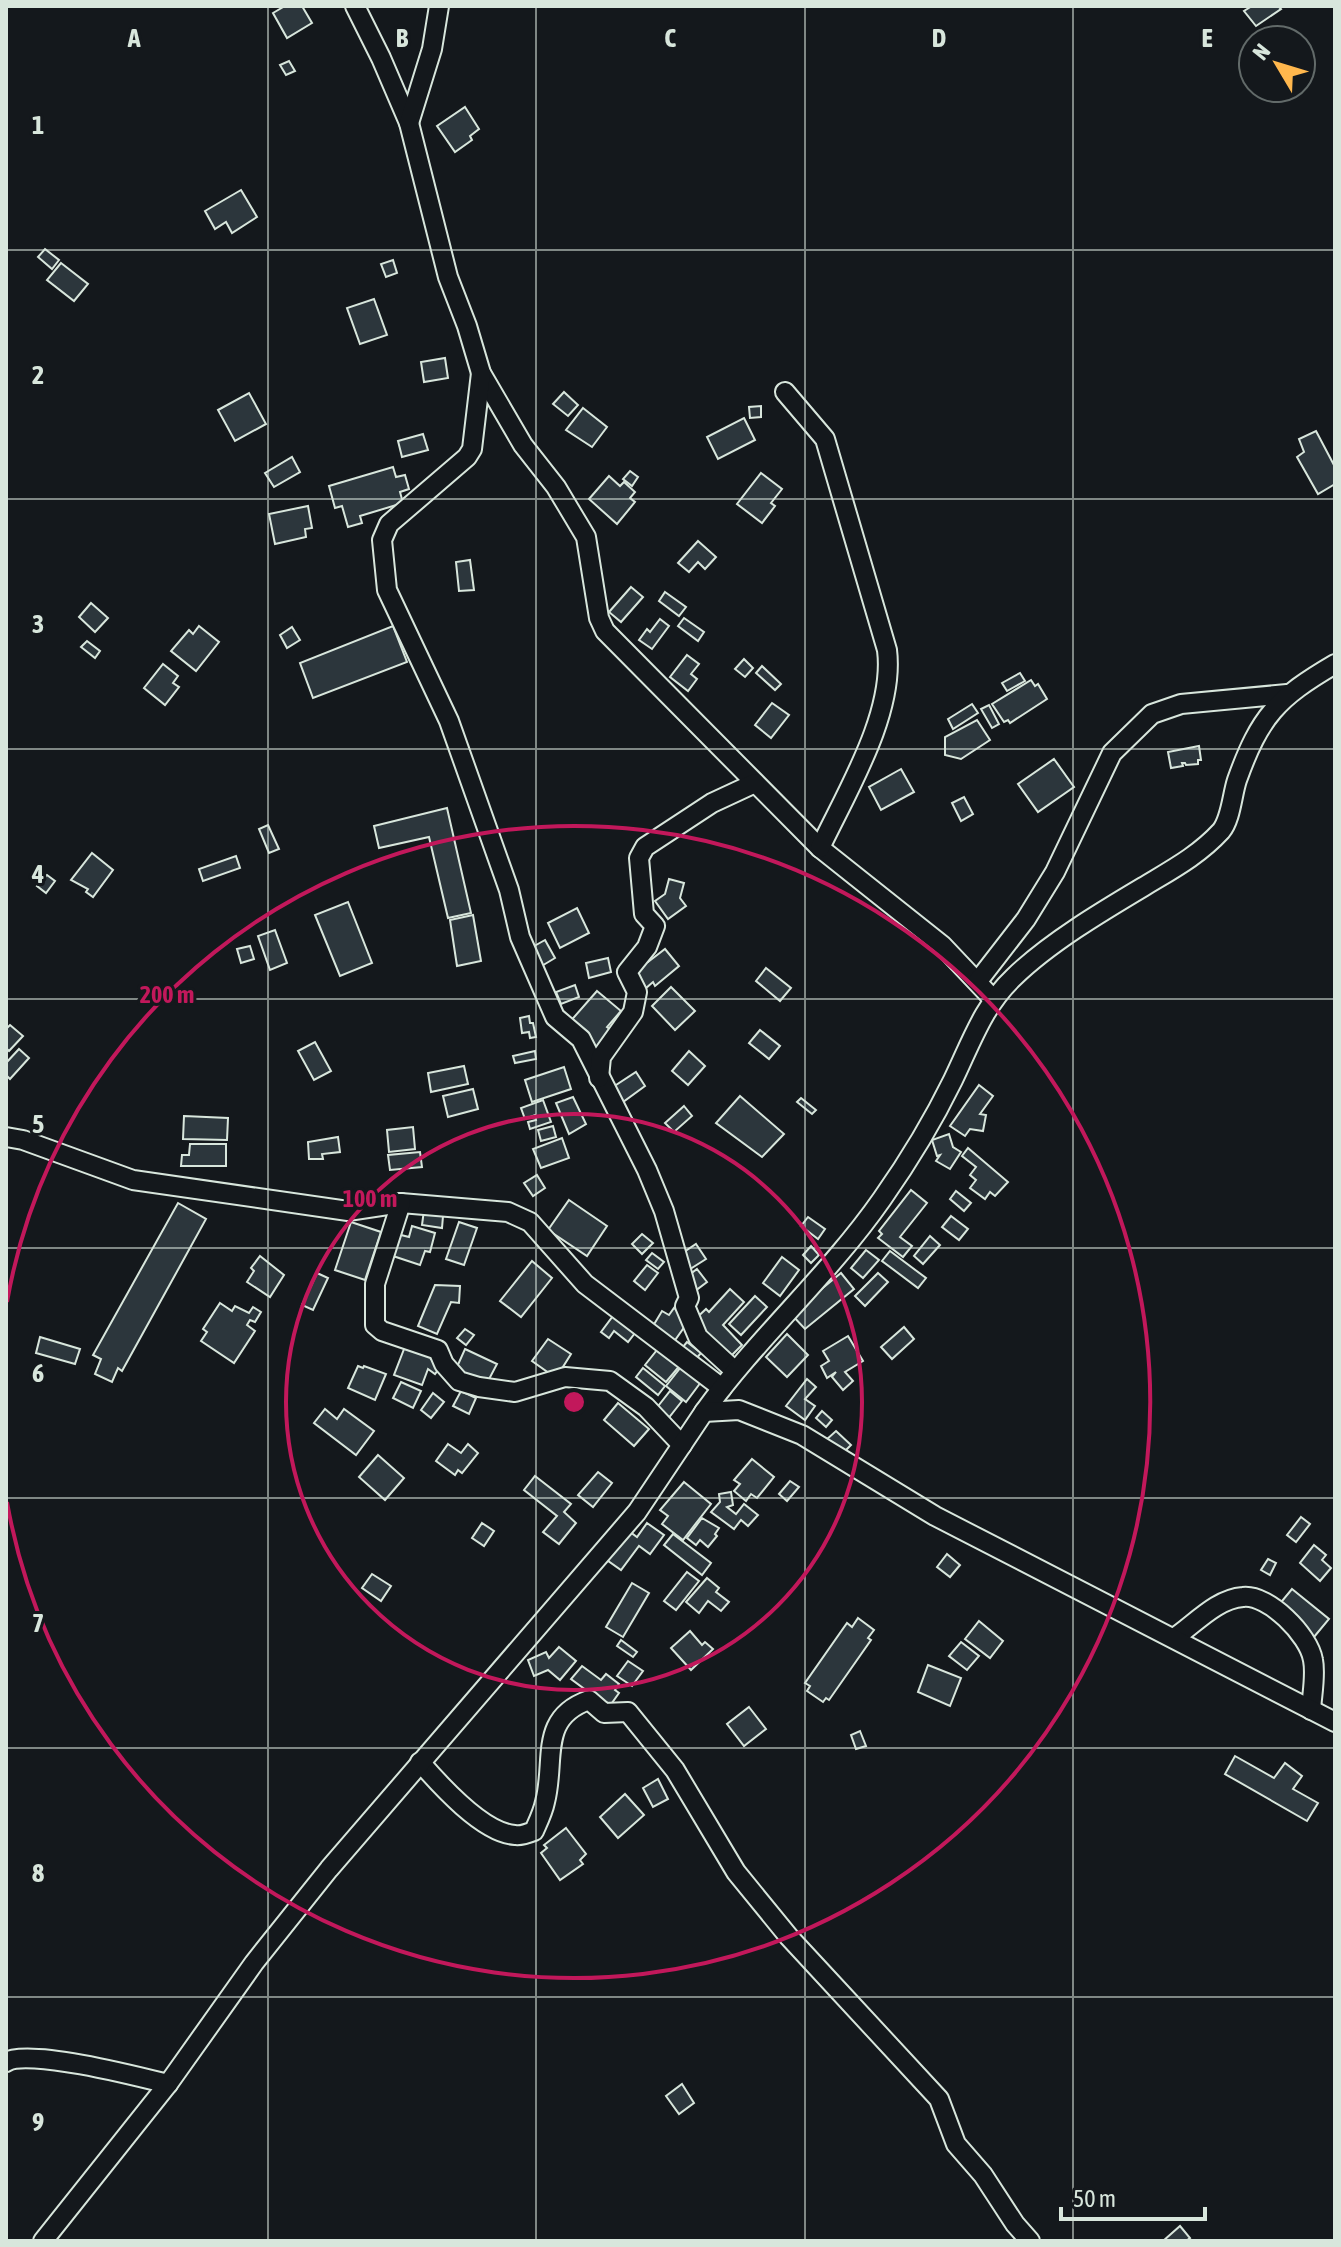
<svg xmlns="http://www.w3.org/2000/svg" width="1341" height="2247" font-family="'Asap Condensed',sans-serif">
<rect width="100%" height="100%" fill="#14181c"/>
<g fill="#2c363c" stroke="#d8e6dc" stroke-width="2">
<polygon points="285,6 302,6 312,23 287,38 273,13"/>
<polygon points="1252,6 1278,6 1281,9 1256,26 1244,11"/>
<polygon points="289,61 295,71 286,75 280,65"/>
<polygon points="465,107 479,129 470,136 472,140 455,152 437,126"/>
<polygon points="241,190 257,217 232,233 226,222 215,229 205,211"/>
<polygon points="45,249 59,260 52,269 38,257"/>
<polygon points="393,260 397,273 386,277 381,264"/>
<polygon points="61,263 88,284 74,301 47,280"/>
<polygon points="374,299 387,335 360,344 347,308"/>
<polygon points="445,358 448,378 424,382 421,362"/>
<polygon points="564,392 578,405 568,416 553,404"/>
<polygon points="249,393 266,424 235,441 218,410"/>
<polygon points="761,406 761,417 750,418 749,407"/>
<polygon points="583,408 607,427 592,447 566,430"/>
<polygon points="744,418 755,440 718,459 707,437"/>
<polygon points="1316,431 1335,467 1335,484 1318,494 1297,457 1304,452 1299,439"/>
<polygon points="423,434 428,450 402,457 398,441"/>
<polygon points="292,457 300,472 274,487 265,473"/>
<polygon points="393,467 396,477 405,475 409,489 400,492 403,503 360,516 362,523 348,527 342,506 335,508 329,486"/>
<polygon points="630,471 638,477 632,486 623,479"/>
<polygon points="761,473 782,489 771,503 775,506 762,523 737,504"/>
<polygon points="609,476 620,486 624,482 635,492 630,498 635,502 617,524 589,499"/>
<polygon points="308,506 312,528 305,529 306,537 275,544 269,514"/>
<polygon points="698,541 716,557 705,569 698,562 689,572 678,563"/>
<polygon points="470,560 474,590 459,591 456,562"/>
<polygon points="631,587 643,597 621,622 609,612"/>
<polygon points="665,592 686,607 679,616 659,601"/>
<polygon points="91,603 108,618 95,632 79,617"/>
<polygon points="684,618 704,632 698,641 678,626"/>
<polygon points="660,619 669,626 652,649 639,640 647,629 650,632"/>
<polygon points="199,626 219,642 196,671 171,651 189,630 193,634"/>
<polygon points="393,626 407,662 313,698 300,663"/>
<polygon points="292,627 300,640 287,648 280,635"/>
<polygon points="87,641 100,651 95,658 81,647"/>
<polygon points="687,655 699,664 691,674 697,679 688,691 670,677"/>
<polygon points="744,659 753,668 745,677 735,669"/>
<polygon points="163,664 178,676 173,683 179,687 165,705 144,688"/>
<polygon points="762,666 781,684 775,690 756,673"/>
<polygon points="1020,673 1025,681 1007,691 1002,683"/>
<polygon points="1031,680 1035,686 1038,684 1047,699 1010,723 1008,720 1004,722 992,704"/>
<polygon points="772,703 789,715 771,738 755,725"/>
<polygon points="972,704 978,713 953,729 948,719"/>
<polygon points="989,705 999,724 992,728 981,709"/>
<polygon points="977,720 990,740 961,759 945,755 945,737"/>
<polygon points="1199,746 1201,760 1198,760 1198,764 1186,765 1185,763 1182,763 1183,766 1171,768 1168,752"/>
<polygon points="1054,759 1074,787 1038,812 1018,784"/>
<polygon points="901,769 914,792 881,810 869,787"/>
<polygon points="964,797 973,814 961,821 952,803"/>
<polygon points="447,808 471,913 448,918 429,837 379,848 374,826"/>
<polygon points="268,825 279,849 269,853 259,829"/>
<polygon points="92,853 113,870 93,897 86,892 88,889 71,880"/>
<polygon points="236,856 240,868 203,881 199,869"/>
<polygon points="47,875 55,881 46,893 37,886"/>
<polygon points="669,879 684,883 680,898 686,906 668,919 655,901 665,894"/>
<polygon points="348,902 372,963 340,976 315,915"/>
<polygon points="577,908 589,933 560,948 548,923"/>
<polygon points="473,915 481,961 457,966 450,920"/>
<polygon points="275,930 287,963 270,970 258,936"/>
<polygon points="545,940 555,958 540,967 529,949"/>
<polygon points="250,946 254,959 241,963 237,949"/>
<polygon points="665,949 679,966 655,986 653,982 646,988 631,971 645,959 648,962"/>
<polygon points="608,958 611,972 589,978 586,963"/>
<polygon points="766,968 791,988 780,1001 756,981"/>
<polygon points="575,985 579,997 561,1004 556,992"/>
<polygon points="671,987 695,1011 675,1030 652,1006"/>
<polygon points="597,991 621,1011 607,1027 611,1030 596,1048 568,1024"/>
<polygon points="529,1016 530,1023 533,1023 536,1037 530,1038 529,1032 522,1033 520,1018"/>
<polygon points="10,1025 23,1036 9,1051 6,1048 6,1029"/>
<polygon points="760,1030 780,1046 769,1059 749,1043"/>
<polygon points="315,1042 331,1071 314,1080 298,1051"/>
<polygon points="19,1049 29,1058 10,1079 6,1075 6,1063"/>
<polygon points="535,1051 536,1059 515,1063 513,1056"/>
<polygon points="689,1051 705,1066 688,1085 672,1071"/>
<polygon points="464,1066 468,1084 431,1092 428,1073"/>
<polygon points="564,1067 571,1089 532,1102 525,1080"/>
<polygon points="636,1072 645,1086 623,1102 613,1087"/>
<polygon points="979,1085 993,1096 980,1114 986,1115 983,1131 970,1129 965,1136 950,1126"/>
<polygon points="473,1089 478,1109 448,1117 443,1096"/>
<polygon points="740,1096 784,1134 762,1157 716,1123"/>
<polygon points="573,1097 586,1124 569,1134 556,1103"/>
<polygon points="801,1098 816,1110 812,1114 797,1102"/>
<polygon points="543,1100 551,1122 530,1129 528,1122 536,1120 535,1115 525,1119 521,1108"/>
<polygon points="684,1106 692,1116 674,1132 665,1123"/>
<polygon points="184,1116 228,1118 227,1140 183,1139"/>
<polygon points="553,1126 556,1137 541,1141 538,1130"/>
<polygon points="413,1127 415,1149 389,1152 387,1130"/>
<polygon points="949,1134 953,1147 961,1152 950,1169 936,1161 940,1155 937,1156 932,1140"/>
<polygon points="338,1137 340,1152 322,1154 323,1159 309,1159 308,1142"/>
<polygon points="562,1138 569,1158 541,1168 533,1149"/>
<polygon points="190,1144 226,1144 226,1166 181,1166 182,1155 189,1155"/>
<polygon points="968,1148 1008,1182 995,1196 990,1192 985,1199 970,1188 976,1180 970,1175 976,1167 962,1156"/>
<polygon points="420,1152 422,1167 390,1170 388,1155"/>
<polygon points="537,1175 545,1188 533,1196 524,1183"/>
<polygon points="911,1190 927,1203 900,1237 912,1246 903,1257 878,1238 882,1234 879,1231"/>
<polygon points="956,1191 971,1203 964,1211 950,1199"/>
<polygon points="569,1200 607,1226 587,1256 548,1230"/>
<polygon points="178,1203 206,1219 122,1371 118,1368 112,1382 95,1374 101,1359 93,1355"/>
<polygon points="424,1210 435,1211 435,1215 443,1216 442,1228 422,1225"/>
<polygon points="951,1216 968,1229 959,1240 942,1227"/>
<polygon points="808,1217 825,1229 818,1239 801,1226"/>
<polygon points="351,1222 381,1232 365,1280 335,1270"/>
<polygon points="459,1222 477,1228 464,1265 446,1259"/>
<polygon points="412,1226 435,1233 430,1252 425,1251 420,1265 390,1255 397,1234 409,1237"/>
<polygon points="642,1234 653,1243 642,1254 632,1244"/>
<polygon points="930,1236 940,1245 923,1264 914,1256"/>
<polygon points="696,1244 706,1259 687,1271 678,1256"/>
<polygon points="811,1246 819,1255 811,1263 803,1255"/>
<polygon points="866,1250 879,1260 863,1278 851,1268"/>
<polygon points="890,1251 926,1278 918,1288 882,1261"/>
<polygon points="652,1253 664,1262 658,1269 646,1260"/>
<polygon points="260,1256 284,1275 270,1297 247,1282 254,1271 251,1268"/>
<polygon points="782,1257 799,1270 780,1296 763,1283"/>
<polygon points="532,1261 552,1278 521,1317 500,1301"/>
<polygon points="647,1265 658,1273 645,1290 634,1281"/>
<polygon points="697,1269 707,1282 695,1291 685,1278"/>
<polygon points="317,1273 328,1278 313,1310 302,1305"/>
<polygon points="841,1273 854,1289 805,1329 791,1314"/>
<polygon points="878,1273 888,1282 865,1306 855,1296"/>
<polygon points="435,1285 460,1286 459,1303 451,1302 437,1334 418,1326"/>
<polygon points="730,1289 744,1302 723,1325 742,1345 728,1359 692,1322 706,1309 709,1312"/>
<polygon points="755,1296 767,1307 741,1335 729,1324"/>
<polygon points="220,1303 232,1311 235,1306 249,1313 253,1307 261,1312 255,1322 250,1320 247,1325 255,1331 234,1363 201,1341 207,1332 203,1329"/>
<polygon points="674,1308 690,1319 673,1343 653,1326 662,1311 669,1315"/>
<polygon points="613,1316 635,1333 628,1342 614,1331 609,1338 601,1332"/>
<polygon points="904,1327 914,1339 892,1359 881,1347"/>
<polygon points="465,1329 474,1335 466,1345 457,1338"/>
<polygon points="787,1334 808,1355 787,1377 766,1357"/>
<polygon points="848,1336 863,1361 845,1372 853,1381 843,1390 832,1377 836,1372 827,1378 821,1366 829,1361 823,1351"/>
<polygon points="40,1337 80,1349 75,1364 36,1353"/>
<polygon points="548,1339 571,1354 556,1378 532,1361"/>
<polygon points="687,1342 701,1353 696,1359 682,1348"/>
<polygon points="406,1344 434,1354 431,1359 441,1366 435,1374 428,1369 422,1385 394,1375"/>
<polygon points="661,1345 682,1363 666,1382 645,1365"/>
<polygon points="465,1349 497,1364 487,1383 456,1369"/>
<polygon points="358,1366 363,1368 364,1366 386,1374 375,1400 348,1388"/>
<polygon points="681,1367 701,1382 686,1402 666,1386"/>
<polygon points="643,1368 665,1386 658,1395 636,1377"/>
<polygon points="807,1379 816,1387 805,1399 815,1406 805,1420 786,1406"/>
<polygon points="401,1382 421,1391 413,1408 393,1398"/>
<polygon points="461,1391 476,1398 469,1414 453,1406"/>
<polygon points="670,1391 682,1401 667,1420 655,1410"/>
<polygon points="433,1393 444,1402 431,1418 421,1410"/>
<polygon points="618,1403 649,1429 634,1446 604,1420"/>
<polygon points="325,1409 337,1419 344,1409 374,1431 356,1455 314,1423"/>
<polygon points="822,1411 832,1420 826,1427 816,1418"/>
<polygon points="836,1431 851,1445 841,1455 826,1440"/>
<polygon points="448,1444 461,1453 468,1444 478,1453 462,1473 458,1470 455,1475 436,1461"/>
<polygon points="378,1455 404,1478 385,1500 359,1477"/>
<polygon points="752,1459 774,1477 757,1498 751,1494 746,1501 734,1491 740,1484 734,1480"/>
<polygon points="598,1472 612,1483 593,1507 578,1495"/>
<polygon points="535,1476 571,1504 564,1512 576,1523 559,1544 543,1532 557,1516 524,1490"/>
<polygon points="790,1481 799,1487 787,1501 779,1494"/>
<polygon points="684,1482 711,1504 683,1540 662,1524 668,1516 660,1510"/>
<polygon points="731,1492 733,1505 727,1507 736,1514 744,1504 758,1515 748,1526 741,1520 734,1529 711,1512 720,1502 719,1494"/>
<polygon points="1301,1517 1310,1524 1296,1542 1287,1535"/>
<polygon points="702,1518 719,1528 715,1534 717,1536 708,1547 700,1540 696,1545 687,1538"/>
<polygon points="482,1523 494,1531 484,1546 472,1538"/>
<polygon points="647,1523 664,1535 650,1554 639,1546 621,1570 604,1558 626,1529 637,1537"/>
<polygon points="673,1534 711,1563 702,1575 664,1545"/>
<polygon points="1314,1545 1326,1555 1322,1560 1331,1568 1320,1581 1300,1563"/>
<polygon points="947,1554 960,1565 950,1577 937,1567"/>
<polygon points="1268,1559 1276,1563 1270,1575 1261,1570"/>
<polygon points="687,1572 699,1581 676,1610 664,1601"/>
<polygon points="372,1574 391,1586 381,1601 362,1588"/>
<polygon points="707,1578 719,1588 716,1592 729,1602 721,1611 708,1601 699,1613 686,1602"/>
<polygon points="632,1583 649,1593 623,1637 606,1627"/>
<polygon points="1292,1589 1329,1619 1314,1637 1277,1607"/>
<polygon points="858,1618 874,1630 868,1638 871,1640 829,1700 826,1698 823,1702 807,1691 810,1686 805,1683 847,1623 852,1627"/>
<polygon points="979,1621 1003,1641 990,1658 965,1639"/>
<polygon points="690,1631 702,1645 705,1642 713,1649 691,1670 671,1648"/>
<polygon points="621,1640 637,1652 633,1657 617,1646"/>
<polygon points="961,1642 979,1656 967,1670 949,1656"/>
<polygon points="559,1647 576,1661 560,1680 548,1670 534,1676 528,1660 546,1652 549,1658"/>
<polygon points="628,1661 643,1671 632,1686 617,1676"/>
<polygon points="928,1665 961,1678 950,1706 918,1692"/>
<polygon points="582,1666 601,1680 606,1674 619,1684 615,1690 619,1693 609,1707 571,1679"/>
<polygon points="749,1707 766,1729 744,1746 727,1724"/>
<polygon points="860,1731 866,1746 856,1749 851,1735"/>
<polygon points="1235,1756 1274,1778 1285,1763 1302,1776 1293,1789 1318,1803 1307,1821 1225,1774"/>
<polygon points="658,1779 668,1799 653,1807 643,1788"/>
<polygon points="625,1794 644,1815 618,1838 600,1817"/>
<polygon points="566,1828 586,1854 580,1860 583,1864 560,1880 541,1853 547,1848 544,1845"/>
<polygon points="682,2084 694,2103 679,2114 666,2096"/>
<polygon points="1180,2226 1190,2238 1186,2241 1163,2241"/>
</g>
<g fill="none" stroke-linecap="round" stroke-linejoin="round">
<defs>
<g id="street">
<polyline points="355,6 381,58 409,123 448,277 467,326 481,373 523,445 556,487 586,537 599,618 605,631 820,848 942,945 993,999"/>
<polyline points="409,123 432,49 439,6"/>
<polyline points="481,373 472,449 467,457 389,524 382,540 387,590 449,721 509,890 520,937 555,1017 581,1039 647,1170 664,1211 689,1298 685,1306 698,1337 735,1371"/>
<path d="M 785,392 L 825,439 L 887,650 C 895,713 847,791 820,848"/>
<polyline points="978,981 1026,919 1055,872 1112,753 1152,714 1181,704 1287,694"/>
<polyline points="599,1078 601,1057 633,1012 637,992 627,972 647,947 655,926 644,914 639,858 645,847 712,803 755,783"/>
<polyline points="6,1137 23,1140 133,1180 348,1211 401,1203 508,1212 530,1222 585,1284 722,1388"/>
<polyline points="401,1203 375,1284 375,1325 382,1331 438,1350 444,1364 459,1381 479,1387 515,1392 565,1377 610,1381 646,1407 682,1445"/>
<path d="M 704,1412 C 758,1337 829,1275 882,1199 C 908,1162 933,1121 953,1080 C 971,1043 983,1006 1014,977 C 1049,943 1101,912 1143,887 C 1171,870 1198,856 1221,831 C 1231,819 1232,795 1237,780 C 1260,716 1277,698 1335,664"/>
<path d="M 1174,1638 C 1195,1624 1216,1599 1243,1597 C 1268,1594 1309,1635 1313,1660 C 1316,1675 1312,1694 1311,1710"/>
<path d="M 420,1762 C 440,1785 483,1833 515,1835 C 520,1836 529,1833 534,1831 C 538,1822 543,1812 545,1802 C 556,1760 538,1718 589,1700 L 604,1713 L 628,1712 L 675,1770 L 736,1872 L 789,1937 L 939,2099 L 956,2144 L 983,2175 L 1015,2224 L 1030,2241"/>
<path d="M 6,2062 C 27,2048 140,2077 168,2084"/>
<polyline points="43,2241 168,2084 254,1963 329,1869 637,1512 704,1412 739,1410 802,1435 935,1516 1335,1722"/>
</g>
</defs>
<use href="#street" stroke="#d8e6dc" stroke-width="22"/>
<use href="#street" stroke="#14181c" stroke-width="18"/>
</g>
<path fill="none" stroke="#d8e6dc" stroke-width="2" stroke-opacity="0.55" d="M 268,6 L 268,2241M 536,6 L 536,2241M 805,6 L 805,2241M 1073,6 L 1073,2241M 6,250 L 1335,250M 6,499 L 1335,499M 6,749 L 1335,749M 6,999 L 1335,999M 6,1248 L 1335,1248M 6,1498 L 1335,1498M 6,1748 L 1335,1748M 6,1997 L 1335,1997"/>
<g fill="none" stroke="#c2185b" stroke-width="4">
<circle cx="574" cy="1402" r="288"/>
<path d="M7 1302A576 576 0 1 1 7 1502"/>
</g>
<g font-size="26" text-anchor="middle" font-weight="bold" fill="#d8e6dc" stroke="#14181c" stroke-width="6" stroke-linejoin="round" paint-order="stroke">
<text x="134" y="47">A</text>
<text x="402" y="47">B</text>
<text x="670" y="47">C</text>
<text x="939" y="47">D</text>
<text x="1207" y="47">E</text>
<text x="38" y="134">1</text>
<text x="38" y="384">2</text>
<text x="38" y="633">3</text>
<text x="38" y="883">4</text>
<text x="38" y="1133">5</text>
<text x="38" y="1382">6</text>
<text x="38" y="1632">7</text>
<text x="38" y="1882">8</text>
<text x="38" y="2131">9</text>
</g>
<circle cx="574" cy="1402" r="12" fill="#c2185b" stroke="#14181c" stroke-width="4"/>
<g font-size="24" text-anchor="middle" font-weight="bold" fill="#c2185b" stroke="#14181c" stroke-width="6" stroke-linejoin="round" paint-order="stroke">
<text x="167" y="1003">200 m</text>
<text x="370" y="1207">100 m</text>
</g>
<rect width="1341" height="2247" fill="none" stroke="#d8e6dc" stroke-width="16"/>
<g transform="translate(1277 64) rotate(308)"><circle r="38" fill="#14181c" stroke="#626a69" stroke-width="2"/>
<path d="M0-6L14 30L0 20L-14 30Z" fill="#ffb74d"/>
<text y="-12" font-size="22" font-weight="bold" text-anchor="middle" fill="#d8e6dc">N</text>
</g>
<path d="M1061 2207v12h144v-12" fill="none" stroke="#d8e6dc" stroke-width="4"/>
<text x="1073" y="2207" font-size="24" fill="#d8e6dc" stroke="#14181c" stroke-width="6" paint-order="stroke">50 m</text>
</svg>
